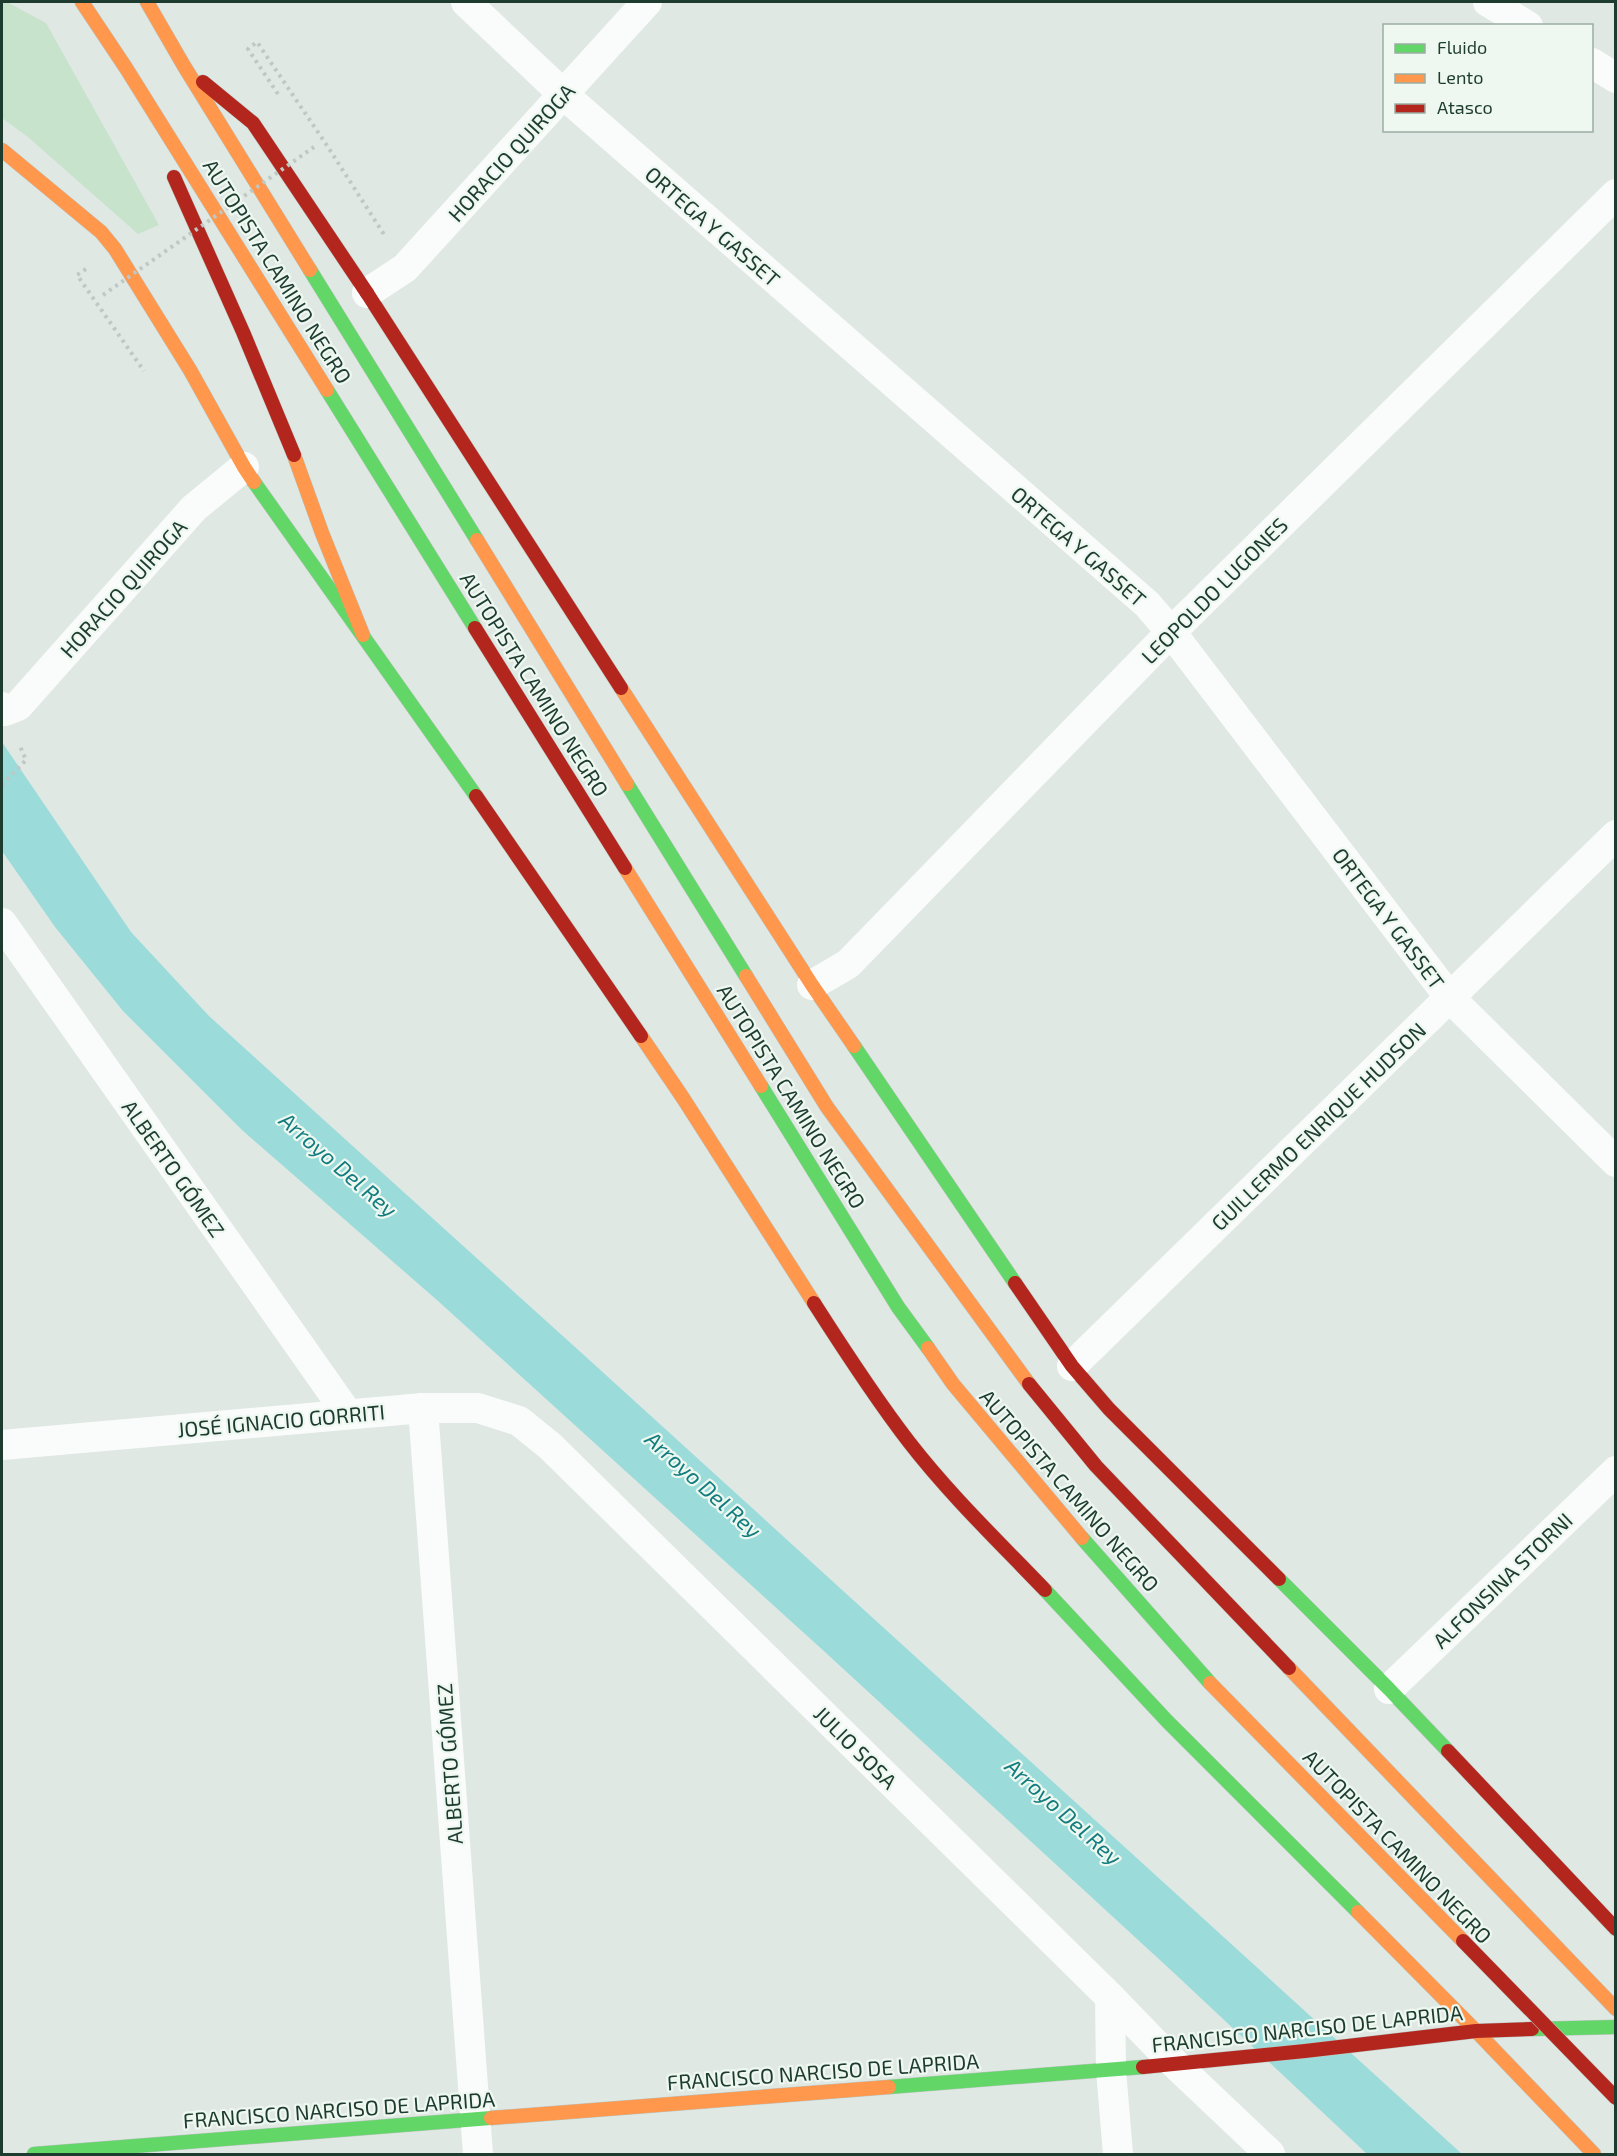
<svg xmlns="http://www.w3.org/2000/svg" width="1617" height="2156" font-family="'Exo 2',sans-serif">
<rect width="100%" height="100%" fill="#e0e8e4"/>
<polygon fill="#c7e3cc" points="2,2 7,2 46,23 159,225 138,234 28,137 2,118"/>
<polygon fill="#9bdcdb" points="2,742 131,932 209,1016 596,1366 1462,2154 1367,2154 1174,1973 826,1653 438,1301 242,1130 123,1011 55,927 2,851"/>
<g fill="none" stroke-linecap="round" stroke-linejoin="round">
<defs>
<g id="fast">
<polyline points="310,270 477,540"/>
<polyline points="327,390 475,628"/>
<polyline points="254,482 476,796"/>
<polyline points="627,784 746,976"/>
<polyline points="854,1046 1015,1283"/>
<polyline points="761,1086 898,1307 928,1348"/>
<polyline points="1082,1538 1210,1683"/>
<polyline points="1279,1579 1389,1689 1448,1751"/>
<polyline points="1045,1590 1167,1721 1358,1912"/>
<polyline points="1532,2029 1616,2027"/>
<polyline points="889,2087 1143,2067"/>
<polyline points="34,2154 491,2118"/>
</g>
<g id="slow">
<polyline points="82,2 126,68 327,390"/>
<polyline points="147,2 184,66 310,270"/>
<polyline points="2,150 101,232 115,249 190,370 244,467 254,482"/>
<polyline points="294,455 322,533 363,635"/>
<polyline points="477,540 627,784"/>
<polyline points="621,688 812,985 854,1046"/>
<polyline points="625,868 761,1086"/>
<polyline points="746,976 827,1107 1029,1384"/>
<polyline points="641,1036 683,1098 814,1303"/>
<polyline points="928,1348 953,1384 1082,1538"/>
<polyline points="1289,1668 1616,2009"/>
<polyline points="1358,1912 1476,2031 1594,2154"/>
<polyline points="491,2118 889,2087"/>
</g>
<g id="jam">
<polyline points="203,82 253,123 367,293"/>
<polyline points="174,177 243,332 294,455"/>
<polyline points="367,293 621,688"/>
<polyline points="475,628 625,868"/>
<polyline points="476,796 641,1036"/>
<polyline points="1015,1283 1072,1366 1109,1409 1279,1579"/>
<path d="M 814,1303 C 844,1350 875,1398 909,1442 C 950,1495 999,1542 1045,1590"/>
<polyline points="1029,1384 1096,1466 1289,1668"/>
<polyline points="1448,1751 1616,1929"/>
<polyline points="1143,2067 1305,2051 1476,2031 1532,2029"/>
</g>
</defs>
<use href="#fast" stroke="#b9c5bf" stroke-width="15"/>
<use href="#slow" stroke="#b9c5bf" stroke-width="15"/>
<use href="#jam" stroke="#b9c5bf" stroke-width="15"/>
<g stroke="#bec8c4" stroke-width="4" stroke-dasharray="3 4.5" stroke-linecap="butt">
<polyline points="278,94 248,49 257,42 326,144 385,236"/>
<polyline points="86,269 77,275 144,371"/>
<polyline points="2,785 26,760 19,744"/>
</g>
<g stroke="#fafcfb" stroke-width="30">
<polyline points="466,2 564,95 1147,604 1171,632 1450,998 1616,1162"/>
<polyline points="1488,2 1528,26"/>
<polyline points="1592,63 1616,78"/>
<polyline points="367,293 405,268 647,2"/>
<polyline points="2,707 5,711 18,706 194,508 244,467"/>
<polyline points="2,923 347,1413"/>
<polyline points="812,985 848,964 1171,632 1616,194"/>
<polyline points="1072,1366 1616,835"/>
<polyline points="423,1408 478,2154"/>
<polyline points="2,1445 423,1408 478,1408 519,1421 550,1446 1110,1997 1111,2070 1118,2154"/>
<polyline points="1389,1689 1616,1471"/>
<polyline points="1110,1997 1174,2063 1270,2154"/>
</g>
<use href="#fast" stroke="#63d668" stroke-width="14"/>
<use href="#slow" stroke="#ff974d" stroke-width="14"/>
<use href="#jam" stroke="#b3261e" stroke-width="14"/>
<defs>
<polyline id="slow-bridge" points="1210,1683 1463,1941"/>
<polyline id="jam-bridge" points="1463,1941 1616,2098"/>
</defs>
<use href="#slow-bridge" stroke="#bac5c0" stroke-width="15" stroke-linecap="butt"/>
<use href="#jam-bridge" stroke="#bac5c0" stroke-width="15" stroke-linecap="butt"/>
<polyline stroke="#bec8c4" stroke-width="4" stroke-dasharray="3 4.5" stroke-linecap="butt" points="103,295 314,147"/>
<use href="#slow-bridge" stroke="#ff974d" stroke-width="14"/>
<use href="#jam-bridge" stroke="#b3261e" stroke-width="14"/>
</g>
<g text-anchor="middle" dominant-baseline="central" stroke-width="4.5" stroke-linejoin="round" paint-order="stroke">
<g font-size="21" fill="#1d3c2f" stroke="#eef8f1">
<text transform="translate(511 152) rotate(-48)">HORACIO QUIROGA</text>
<text transform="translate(713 226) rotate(41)">ORTEGA Y GASSET</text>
<text transform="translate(278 271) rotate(58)">AUTOPISTA CAMINO NEGRO</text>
<text transform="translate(1079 546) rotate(41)">ORTEGA Y GASSET</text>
<text transform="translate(123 588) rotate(-48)">HORACIO QUIROGA</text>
<text transform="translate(1214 590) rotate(-45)">LEOPOLDO LUGONES</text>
<text transform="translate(535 684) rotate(58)">AUTOPISTA CAMINO NEGRO</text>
<text transform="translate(1389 918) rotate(53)">ORTEGA Y GASSET</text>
<text transform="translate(792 1096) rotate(58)">AUTOPISTA CAMINO NEGRO</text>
<text transform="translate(1318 1126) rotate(-44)">GUILLERMO ENRIQUE HUDSON</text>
<text transform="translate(174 1168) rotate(55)">ALBERTO GÓMEZ</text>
<text transform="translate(281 1420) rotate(-5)">JOSÉ IGNACIO GORRITI</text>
<text transform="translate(1070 1490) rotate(49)">AUTOPISTA CAMINO NEGRO</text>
<text transform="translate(1502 1580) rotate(-44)">ALFONSINA STORNI</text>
<text transform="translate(856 1747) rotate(45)">JULIO SOSA</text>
<text transform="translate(449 1764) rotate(-94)">ALBERTO GÓMEZ</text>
<text transform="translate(1398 1846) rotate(46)">AUTOPISTA CAMINO NEGRO</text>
<text transform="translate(1307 2028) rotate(-6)">FRANCISCO NARCISO DE LAPRIDA</text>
<text transform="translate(823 2071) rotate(-4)">FRANCISCO NARCISO DE LAPRIDA</text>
<text transform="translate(339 2109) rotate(-4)">FRANCISCO NARCISO DE LAPRIDA</text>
</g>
<g font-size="22" font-style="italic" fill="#127c7e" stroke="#eef8f1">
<text transform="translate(339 1164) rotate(41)">Arroyo Del Rey</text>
<text transform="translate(704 1484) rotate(42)">Arroyo Del Rey</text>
<text transform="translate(1064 1811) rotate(42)">Arroyo Del Rey</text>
</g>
</g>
<rect width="1617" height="2156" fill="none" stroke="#1d3c2f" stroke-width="6"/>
<rect x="1383" y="24" width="210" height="108" fill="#eef8f1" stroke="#9aada3" stroke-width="1.5"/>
<rect x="1395" y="44" width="30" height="9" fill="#63d668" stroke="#9aada3" stroke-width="1.5"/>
<text x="1437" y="54" font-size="18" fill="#1d3c2f">Fluido</text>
<rect x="1395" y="74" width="30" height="9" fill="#ff974d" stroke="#9aada3" stroke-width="1.5"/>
<text x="1437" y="84" font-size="18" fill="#1d3c2f">Lento</text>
<rect x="1395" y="104" width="30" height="9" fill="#b3261e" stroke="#9aada3" stroke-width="1.5"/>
<text x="1437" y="114" font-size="18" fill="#1d3c2f">Atasco</text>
</svg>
